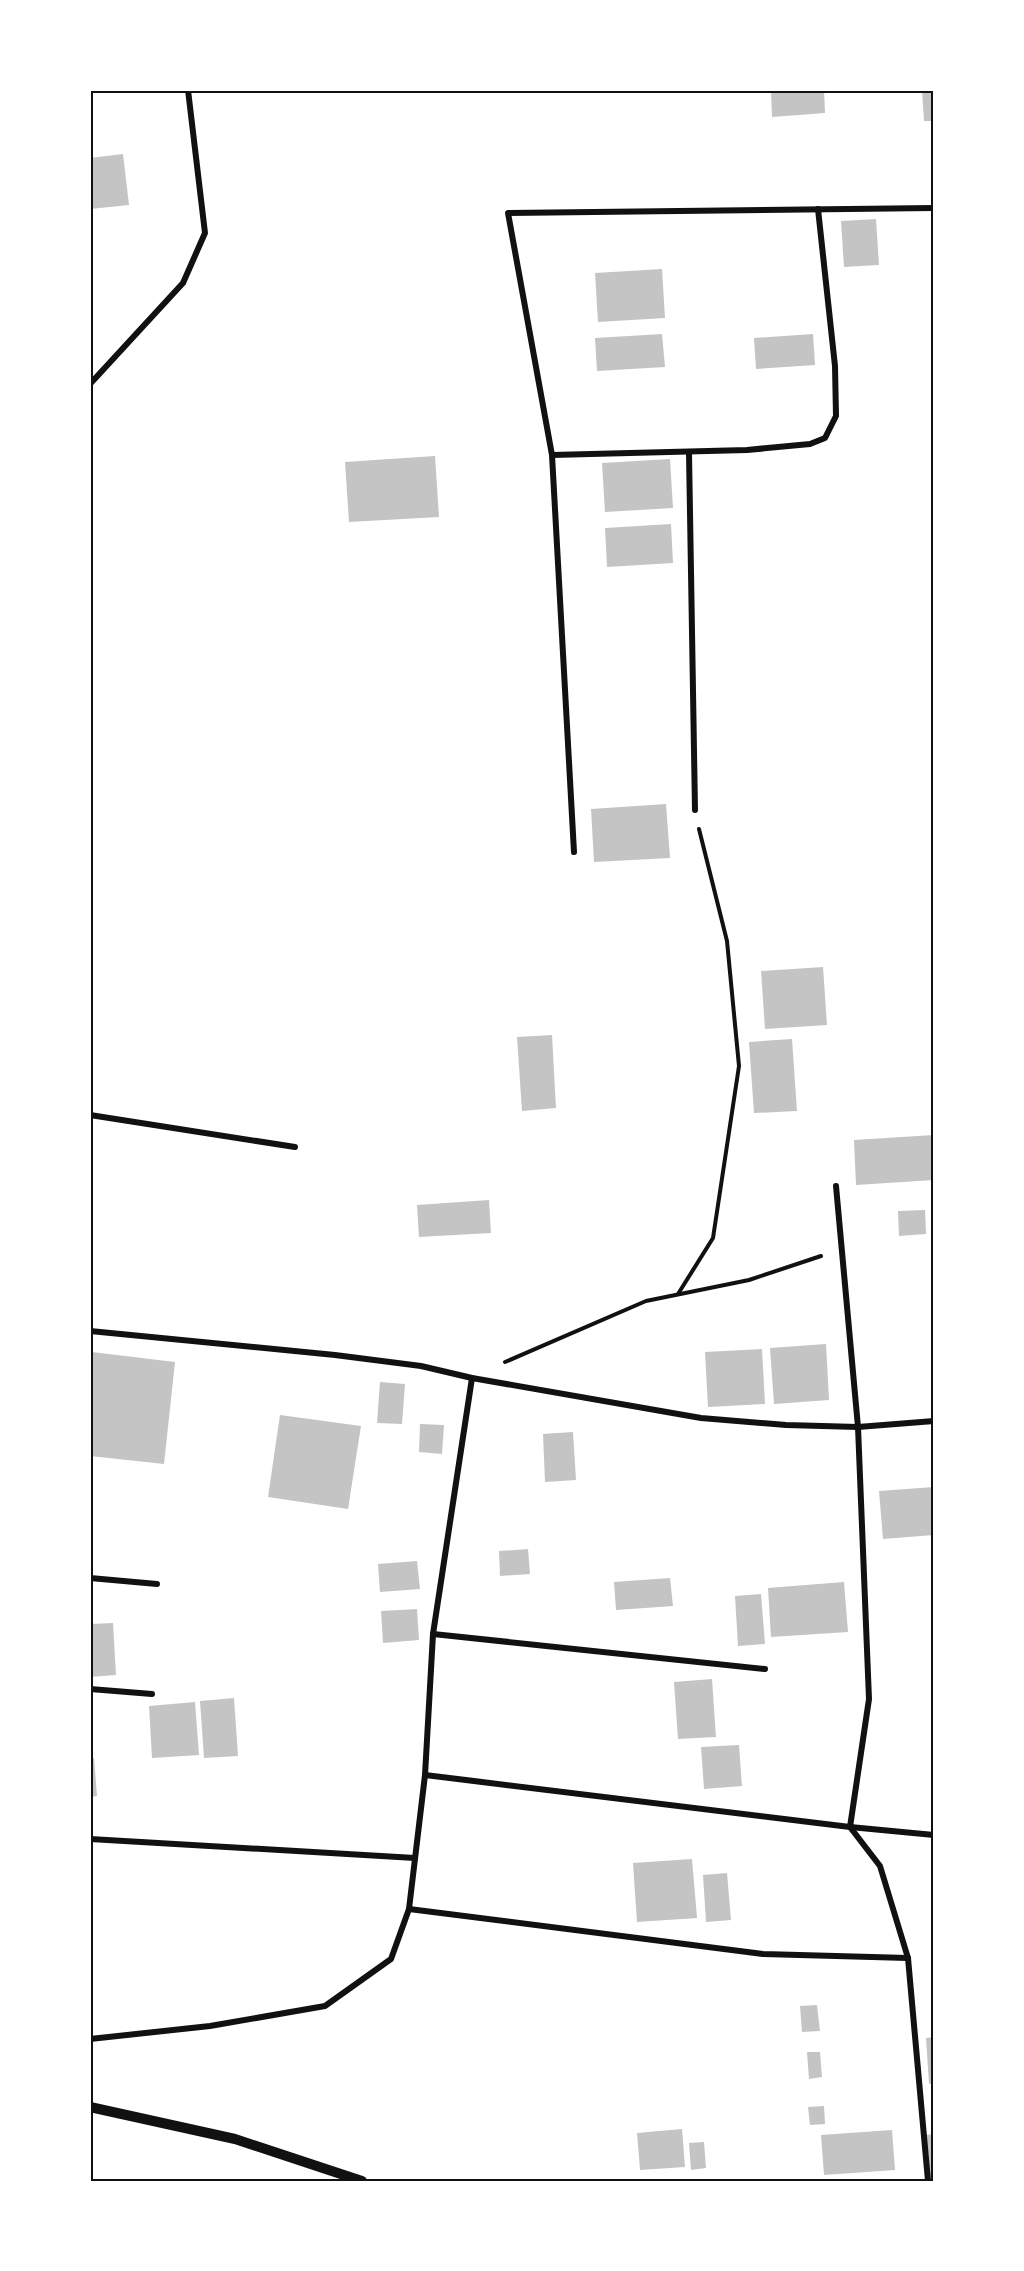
<svg xmlns="http://www.w3.org/2000/svg" width="1024" height="2271" font-family="Poppins,sans-serif">
<rect width="100%" height="100%" fill="#fff"/>
<g fill="#c4c4c4">
<polygon points="771,90 824,90 825,113 772,117"/>
<polygon points="922,90 934,90 934,121 924,121"/>
<polygon points="123,154 129,205 90,209 90,158"/>
<polygon points="876,219 879,265 844,267 841,221"/>
<polygon points="662,269 665,318 598,322 595,273"/>
<polygon points="662,334 665,367 597,371 595,338"/>
<polygon points="813,334 815,365 756,369 754,338"/>
<polygon points="435,456 439,517 349,522 345,462"/>
<polygon points="670,459 673,508 605,512 602,463"/>
<polygon points="671,524 673,563 607,567 605,528"/>
<polygon points="666,804 670,858 594,862 591,809"/>
<polygon points="823,967 827,1025 765,1029 761,971"/>
<polygon points="552,1035 556,1108 522,1111 517,1037"/>
<polygon points="792,1039 797,1111 754,1113 749,1042"/>
<polygon points="934,1135 934,1180 856,1185 854,1140"/>
<polygon points="489,1200 491,1233 419,1237 417,1205"/>
<polygon points="925,1210 926,1234 899,1236 898,1211"/>
<polygon points="826,1344 829,1400 774,1404 770,1348"/>
<polygon points="762,1349 765,1404 708,1407 705,1352"/>
<polygon points="92,1352 175,1362 164,1464 90,1456"/>
<polygon points="380,1382 405,1384 402,1424 377,1423"/>
<polygon points="280,1415 361,1426 348,1509 268,1497"/>
<polygon points="420,1424 444,1425 442,1454 419,1452"/>
<polygon points="573,1432 576,1480 545,1482 543,1434"/>
<polygon points="934,1487 934,1535 883,1539 879,1491"/>
<polygon points="528,1549 530,1574 500,1576 499,1551"/>
<polygon points="417,1561 420,1589 380,1592 378,1564"/>
<polygon points="670,1578 673,1606 616,1610 614,1582"/>
<polygon points="844,1582 848,1632 771,1637 768,1588"/>
<polygon points="761,1594 765,1644 738,1646 735,1596"/>
<polygon points="417,1609 419,1640 383,1643 381,1611"/>
<polygon points="113,1623 116,1675 90,1677 90,1624"/>
<polygon points="712,1679 716,1737 678,1739 674,1682"/>
<polygon points="234,1698 238,1756 204,1758 200,1701"/>
<polygon points="195,1702 199,1755 152,1758 149,1706"/>
<polygon points="739,1745 742,1786 704,1789 701,1747"/>
<polygon points="90,1758 94,1758 97,1796 90,1797"/>
<polygon points="692,1859 697,1918 637,1922 633,1863"/>
<polygon points="727,1873 731,1920 706,1922 703,1875"/>
<polygon points="817,2005 820,2031 802,2032 800,2006"/>
<polygon points="934,2037 934,2083 929,2084 926,2038"/>
<polygon points="807,2052 820,2052 822,2077 809,2079"/>
<polygon points="824,2106 825,2124 810,2125 808,2107"/>
<polygon points="682,2129 685,2167 640,2170 637,2133"/>
<polygon points="892,2130 895,2170 824,2175 821,2135"/>
<polygon points="934,2134 934,2181 929,2181 926,2135"/>
<polygon points="704,2142 706,2168 691,2170 689,2143"/>
</g>
<g fill="none" stroke-linecap="round" stroke-linejoin="round">
<g stroke="#111" stroke-width="4">
<polyline points="678,1294 713,1238 739,1066 727,941 699,829"/>
<polyline points="505,1362 646,1301 749,1280 821,1256"/>
</g>
<g stroke="#111" stroke-width="6">
<polyline points="90,384 183,283 205,233 188,90"/>
<polyline points="689,453 695,810"/>
<polyline points="552,455 747,450 810,444 825,438 836,416 835,366 818,209"/>
<polyline points="574,852 552,455 508,213 934,208"/>
<polyline points="90,1115 295,1147"/>
<polyline points="836,1186 858,1427 869,1699 850,1827 880,1866 908,1958 928,2181"/>
<polyline points="90,1331 335,1355 421,1366 472,1378 701,1418 786,1425 858,1427 934,1421"/>
<polyline points="90,1578 157,1584"/>
<polyline points="433,1634 765,1669"/>
<polyline points="90,1689 152,1694"/>
<polyline points="425,1775 850,1827 934,1835"/>
<polyline points="90,1839 415,1858"/>
<polyline points="409,1909 763,1954 908,1958"/>
<polyline points="90,2039 210,2026 325,2006 391,1959 409,1909 425,1775 433,1634 472,1378"/>
</g>
<polyline stroke="#111" stroke-width="10" points="90,2107 235,2139 362,2181"/>
</g>
<rect width="1024" height="2271" fill="none" stroke="#ffffff" stroke-width="183"/>
<rect x="92" y="92" width="840" height="2088" fill="none" stroke="#111" stroke-width="2"/>
</svg>
